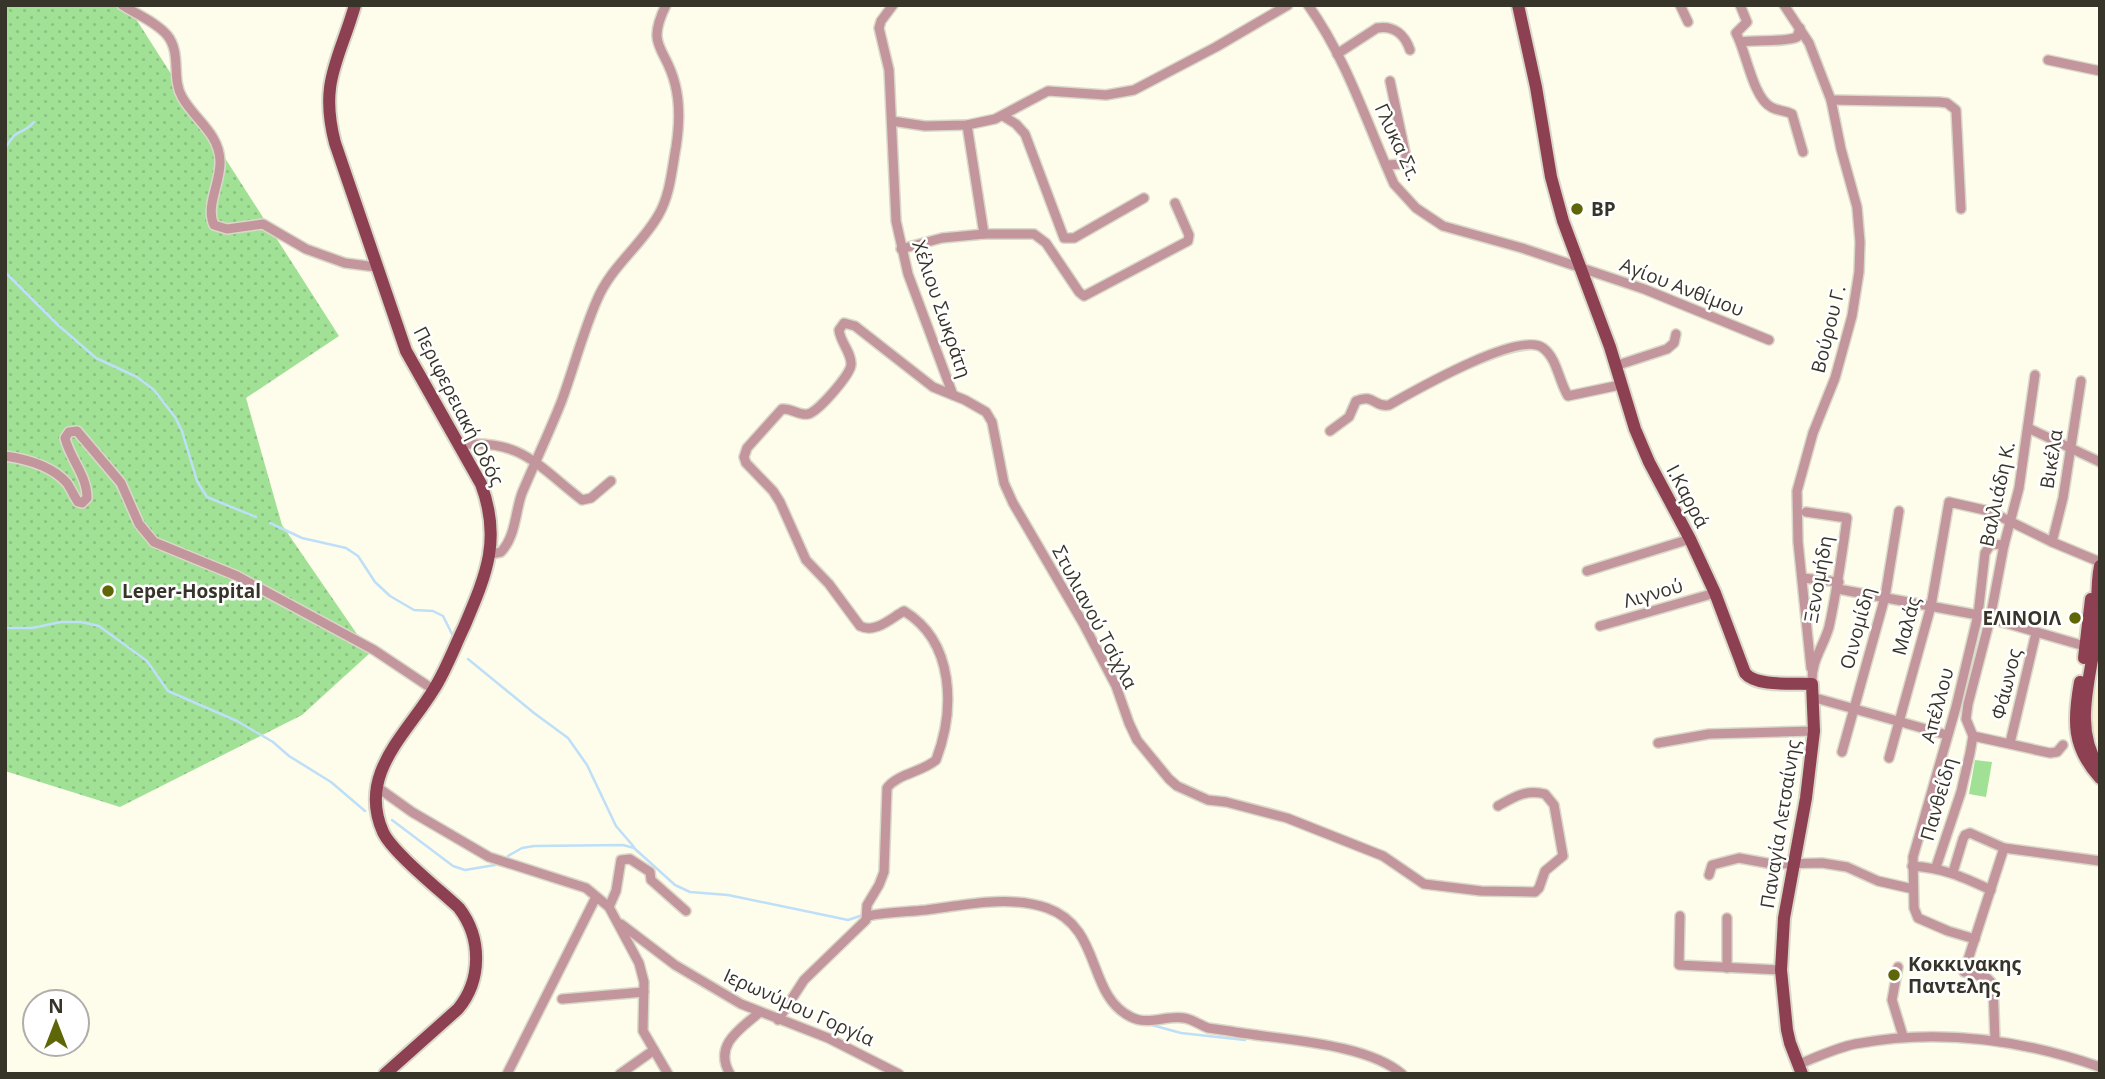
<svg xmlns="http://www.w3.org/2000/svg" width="2105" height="1079" font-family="'Open Sans',sans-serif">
<defs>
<pattern id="green-dots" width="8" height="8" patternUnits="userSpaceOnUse" patternTransform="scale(1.75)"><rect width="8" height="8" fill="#a1e196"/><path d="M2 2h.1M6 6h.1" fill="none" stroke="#8bc281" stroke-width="1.8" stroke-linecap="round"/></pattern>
</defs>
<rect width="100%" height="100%" fill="#fefceb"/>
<polygon fill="#f9f3d0" points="2100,667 2100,753 2093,728 2093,704"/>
<polygon fill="url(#green-dots)" points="5,5 127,5 339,336 246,398 282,525 370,653 302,715 120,807 5,771"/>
<polygon fill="#a1e196" points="1975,760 1992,762 1986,797 1969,794"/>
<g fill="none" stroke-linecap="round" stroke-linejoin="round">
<g stroke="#bddff8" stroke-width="2.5">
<path d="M 5,149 C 8,144 11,138 15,135 C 23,129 25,132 34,122"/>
<polyline points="5,272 58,325 96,358 137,377 154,390 175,417 182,431 197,481 207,497 256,517"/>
<polyline points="270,523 302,538 346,548 358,556 375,582 390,596 414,610 433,611 443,616 452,634"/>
<polyline points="5,628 32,628 61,622 81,622 99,626 147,661 168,691 237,721 273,742 289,756 331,782 365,811"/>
<polyline points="468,659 534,713 568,738 587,765 616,826 634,847"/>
<polyline points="392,820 453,866 465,870 495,865"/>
<polyline points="508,856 522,848 534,846 623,845 634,848 675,885 690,892 728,895 848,920 863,915"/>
<polyline points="1084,951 1090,965"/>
<polyline points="1148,1024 1181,1033 1245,1040"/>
</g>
<defs>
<g id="minor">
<path d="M 122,5 C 136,14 156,22 167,35 C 182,53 171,78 182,97 C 195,120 219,133 220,161 C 221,182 205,206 214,225 L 227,229 L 263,224 L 306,249 L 345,263 L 376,267"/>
<polyline points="893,5 881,21 879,28 889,70 896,221 908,274 953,395"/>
<path d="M 1308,5 C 1347,59 1367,124 1394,184 L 1416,208 L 1443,226 L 1522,248 L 1644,289 L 1769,340"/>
<polyline points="1680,5 1688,22"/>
<path d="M 1740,5 L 1747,22 L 1736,33 C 1746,51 1753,98 1771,107 C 1777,111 1785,110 1792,114 L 1803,152"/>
<polyline points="1784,5 1809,43 1831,100 1841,149 1857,207 1860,242 1859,272 1852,316 1835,378 1813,433 1797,491 1798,542 1811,668"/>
<path d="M 1741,42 C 1755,40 1788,42 1797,37 L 1800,28"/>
<path d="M 1337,54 L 1377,28 C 1394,25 1405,35 1410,50"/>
<polyline points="2048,60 2100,71"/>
<polyline points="1831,100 1939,102 1947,103 1956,110 1961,209"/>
<polyline points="1003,116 1016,124 1025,134 1064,238 1074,238 1144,198"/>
<polyline points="892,121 925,126 967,125 995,119 1048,91 1106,95 1134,90 1216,47 1288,5"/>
<polyline points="967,125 984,234"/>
<polyline points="1386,165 1404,164 1407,161 1390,81"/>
<polyline points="901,249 942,238 984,234 1034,234 1046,243 1079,292 1084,296 1188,241 1189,235 1175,203"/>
<polyline points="1615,366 1667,349 1674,343 1676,334"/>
<polyline points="2028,428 2100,462"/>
<path d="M 1330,431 L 1349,417 L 1356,401 C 1374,393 1374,408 1389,405 C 1414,391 1520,330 1543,348 C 1557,358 1559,382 1568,396 L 1620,385"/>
<path d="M 459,445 C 520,438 537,465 582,500 L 591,498 L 611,481"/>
<path d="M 5,456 C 26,459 52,466 67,483 C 71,489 74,496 78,502 L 82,503 L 87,498 C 87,475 70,459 65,438 L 69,432 L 77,431 L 121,483 L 139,524 L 154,542 L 237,576 L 374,650 L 434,690"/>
<path d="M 1806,512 L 1847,518 C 1842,555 1837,590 1829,627 C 1823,648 1811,660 1812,684"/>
<polyline points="2052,542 2063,498 2081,381"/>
<path d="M 491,554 L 501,552 C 516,536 515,512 522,493 C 535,462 550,431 562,400 C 574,367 583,332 597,300 C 611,266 642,245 659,214 C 670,195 672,169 676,147 C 679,128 680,103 675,84 C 666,46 645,48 666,5"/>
<polyline points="1587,571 1690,539"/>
<polyline points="1803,578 1839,582"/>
<polyline points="1838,589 1978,615 2088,647"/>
<polyline points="1600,626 1715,593"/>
<polyline points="1812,697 1947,735"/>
<polyline points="1973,736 2050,753 2057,752 2063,745"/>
<polyline points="1658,743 1709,734 1814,731"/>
<polyline points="2010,743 2036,633"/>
<polyline points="1842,752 1885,597 1899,511"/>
<polyline points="1889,758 1931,606 1949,502 1989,511 2052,542 2100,562"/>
<polyline points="377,787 412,812 489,857 586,888 609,907 639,963 644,982 643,1031 668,1074"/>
<path d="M 1912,866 C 1944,868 1963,877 1991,890"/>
<polyline points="1936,867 1961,792 1970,753 1973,736 1966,719 1968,704 1990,619 2004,545 2019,488 2035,375"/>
<polyline points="1953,872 1963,839 1965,835 1970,833 2004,848 2100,861"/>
<polyline points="1709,875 1712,865 1739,858 1772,864 1822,863 1847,867 1878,881 1913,889"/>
<polyline points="609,907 616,891 621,860 630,859 650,872 651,880 686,911"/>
<path d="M 868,916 C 887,912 907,912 926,910 C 964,905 1009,895 1047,908 C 1103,928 1086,995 1131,1017 C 1148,1026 1167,1015 1184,1018 C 1192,1019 1200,1025 1208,1028 C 1215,1029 1222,1030 1229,1031 C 1278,1040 1365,1042 1402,1074"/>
<polyline points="1680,916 1679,965 1781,970"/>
<polyline points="1727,918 1727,968"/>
<polyline points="621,924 675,965 741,1004 828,1038 899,1074"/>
<polyline points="1975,939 1948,931 1918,918 1914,908 1913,857 1956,707 1978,615 1985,553 1991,544 2004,545"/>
<polyline points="1898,967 1892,1000 1903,1036"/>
<polyline points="562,999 644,992"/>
<path d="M 778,1020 L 804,980 L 866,920 L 867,905 L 879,885 L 884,872 L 887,788 C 897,774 922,772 936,760 C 955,710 955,642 904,611 C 891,618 875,634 860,626 L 829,584 L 806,560 L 780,502 L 773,491 L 746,463 L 744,457 L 747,448 L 782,409 C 792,408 799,416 808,414 C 818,412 850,375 851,365 C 852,353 840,342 839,330 L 844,323 L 855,326 L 933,387 L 965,400 L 986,412 L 992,422 L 1004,483 L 1013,503 L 1083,623 L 1116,686 L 1129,723 L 1137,740 L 1169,779 L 1177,786 L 1208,800 L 1226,802 L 1287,818 L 1383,856 L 1424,884 L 1481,891 L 1535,892 L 1539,888 L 1545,871 L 1563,856 L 1554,805 L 1545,794 C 1526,789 1514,797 1498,806"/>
<polyline points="1995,1040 1993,984 1987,978 1964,972 2004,848"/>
<path d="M 1799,1064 C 1817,1057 1836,1048 1855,1044 C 1938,1028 2020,1039 2100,1067"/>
<polyline points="507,1074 596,897"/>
<polyline points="620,1074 654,1050"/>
<path d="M 730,1074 C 713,1045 740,1029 760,1012"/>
</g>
<g id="major">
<path d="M 355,5 C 339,61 319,82 335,143 L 406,351 L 481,484 C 502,540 486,575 464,627 C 454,648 446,670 434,689 C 407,734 357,774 383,832 C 392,852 441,891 459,908 C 482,938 482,980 458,1009 L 385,1074"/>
<path d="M 1518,5 L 1536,87 L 1551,177 L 1563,221 L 1610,347 L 1635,429 L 1649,462 L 1690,539 L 1715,593 L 1745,673 C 1756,687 1794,683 1812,684 L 1814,731 L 1806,798 L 1784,918 L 1781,970 L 1787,1030 L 1790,1043 L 1802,1074"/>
<path d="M 2100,566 C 2096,585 2098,602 2097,621 C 2095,670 2069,724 2100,769"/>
<polyline points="2084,658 2091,599"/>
<path d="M 2080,682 C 2073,721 2072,747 2100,778"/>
</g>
</defs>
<use href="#minor" stroke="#dad8c8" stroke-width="12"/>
<use href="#major" stroke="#dad8c8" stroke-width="16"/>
<use href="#minor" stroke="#c3969d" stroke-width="9"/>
<use href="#major" stroke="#8d4052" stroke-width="12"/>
</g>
<g fill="#5e6607" stroke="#fff" stroke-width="2.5">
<circle cx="1577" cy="209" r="7"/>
<circle cx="108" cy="591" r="7"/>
<circle cx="2075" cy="618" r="7"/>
<circle cx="1894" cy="975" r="7"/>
</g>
<g text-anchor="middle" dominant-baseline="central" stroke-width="5" stroke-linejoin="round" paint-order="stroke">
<g font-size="19" fill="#37352a" stroke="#fff">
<text transform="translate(1398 142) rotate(65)">Γλυκα Στ.</text>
<text transform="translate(1682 287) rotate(21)">Αγίου Ανθίμου</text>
<text transform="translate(942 309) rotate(71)">Χέλιου Σωκράτη</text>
<text transform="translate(1828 329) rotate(-76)">Βούρου Γ.</text>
<text transform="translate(459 406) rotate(63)">Περιφερειακή Οδός</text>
<text transform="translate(2051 459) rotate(-81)">Βικέλα</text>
<text transform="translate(1997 494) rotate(-78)">Βαλλιάδη Κ.</text>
<text transform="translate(1688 496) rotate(62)">Ι.Καρρά</text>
<text transform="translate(1818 579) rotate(-80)">Ξενομήδη</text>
<text transform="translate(1653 593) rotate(-16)">Λιγνού</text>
<text transform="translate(1095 617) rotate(62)">Στυλιανού Τσίχλα</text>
<text transform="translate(1906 626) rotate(-75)">Μαλάς</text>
<text transform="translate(1857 628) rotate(-75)">Οινομίδη</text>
<text transform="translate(2006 684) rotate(-76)">Φάωνος</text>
<text transform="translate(1937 705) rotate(-75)">Απέλλου</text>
<text transform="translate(1938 799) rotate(-74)">Πανθείδη</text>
<text transform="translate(1780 824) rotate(-81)">Παναγία Λετσαίνης</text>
<text transform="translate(799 1007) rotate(24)">Ιερωνύμου Γοργία</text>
</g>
<g font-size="19" font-weight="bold" fill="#37352a" stroke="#fff" text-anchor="start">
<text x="1591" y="209">BP</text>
<text x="122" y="591">Leper-Hospital</text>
<text x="2061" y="618" text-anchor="end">ΕΛΙΝΟΙΛ</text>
<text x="1908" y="964">Κοκκινακης<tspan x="1908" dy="22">Παντελης</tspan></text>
</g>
</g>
<rect width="2105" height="1079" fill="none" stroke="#37352a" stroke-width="14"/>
<g transform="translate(56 1023)"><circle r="33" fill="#ffffff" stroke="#afaeaa" stroke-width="2"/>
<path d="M0-5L12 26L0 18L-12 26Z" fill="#5e6607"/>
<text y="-10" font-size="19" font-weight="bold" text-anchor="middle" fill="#37352a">N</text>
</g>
</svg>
